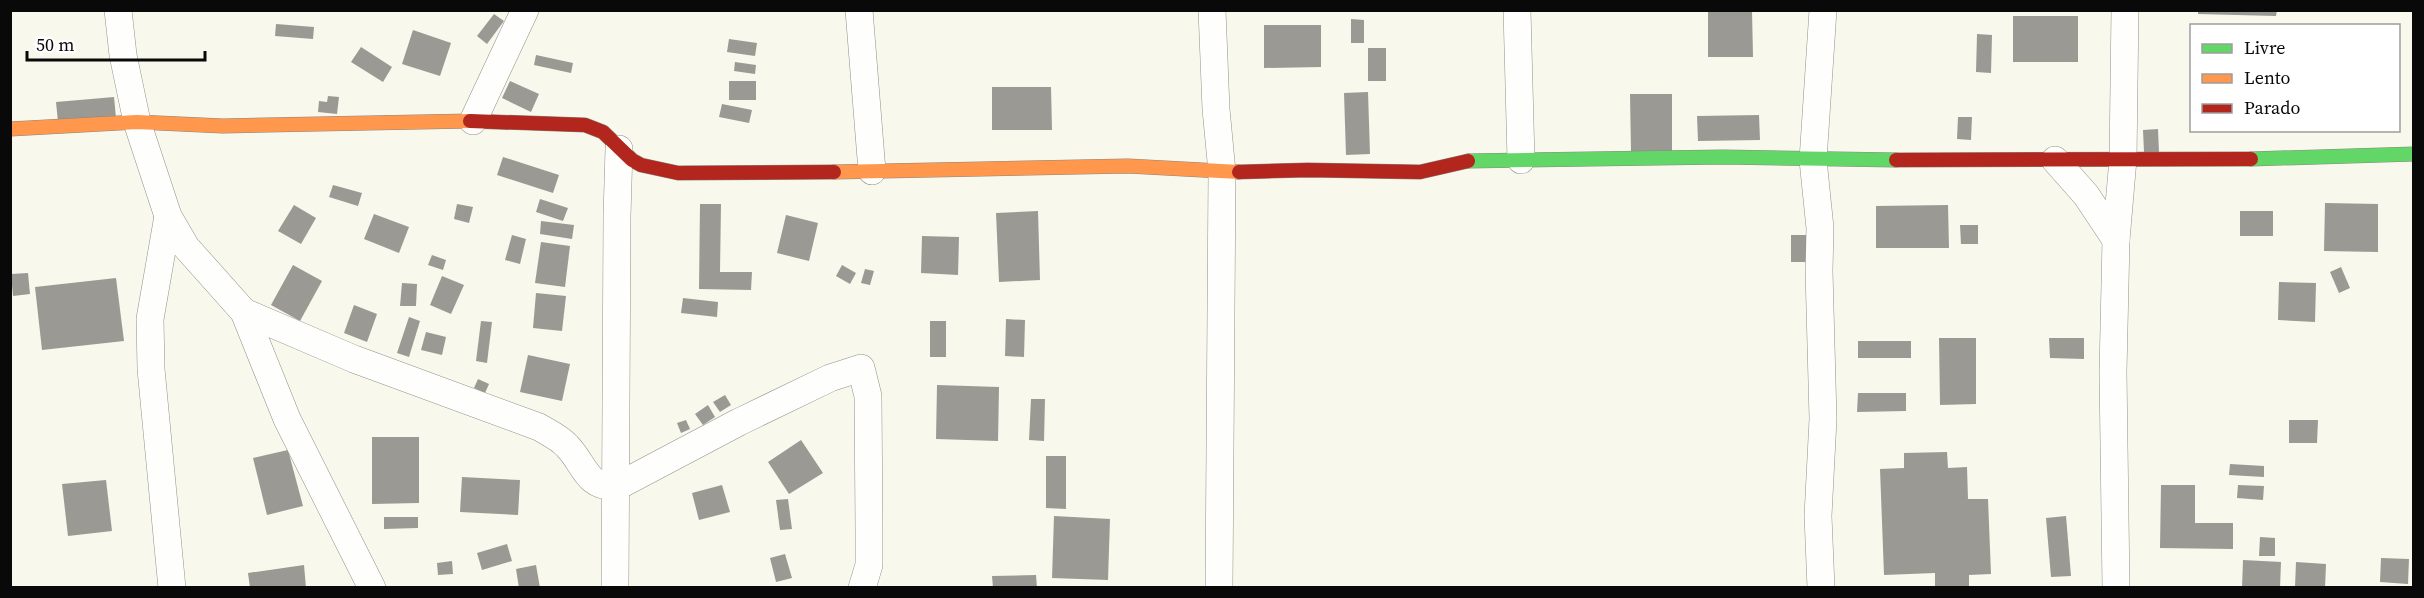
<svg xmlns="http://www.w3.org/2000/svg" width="2424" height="598" font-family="'Source Serif 4',serif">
<rect width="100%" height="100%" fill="#f9f8ec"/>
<g fill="#9b9993">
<polygon points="1708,10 1752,10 1753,57 1708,57"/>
<polygon points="2198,10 2277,10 2276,16 2198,14"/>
<polygon points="494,14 504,21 487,44 477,36"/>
<rect x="2013" y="16" width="65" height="46"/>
<polygon points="1351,19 1364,20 1364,43 1351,43"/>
<polygon points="276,24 314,27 313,39 275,36"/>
<polygon points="1264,25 1321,25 1321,67 1264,68"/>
<polygon points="413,30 451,43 440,76 402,64"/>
<polygon points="1977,34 1992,35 1991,73 1976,72"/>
<polygon points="729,39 757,43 755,56 727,52"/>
<polygon points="361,47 392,67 383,82 351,62"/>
<rect x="1368" y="48" width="18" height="33"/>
<polygon points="536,55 573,63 571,73 534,65"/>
<polygon points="735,62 756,65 755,74 734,71"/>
<polygon points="510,81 539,94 531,112 502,98"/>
<rect x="729" y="81" width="27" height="19"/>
<polygon points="992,87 1051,87 1052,130 992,130"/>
<polygon points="1368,92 1370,154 1346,155 1344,93"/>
<polygon points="1630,94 1672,94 1672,152 1631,152"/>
<polygon points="328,96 339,97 337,114 318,112 319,101 327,102"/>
<polygon points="114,97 116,118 58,122 56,102"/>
<polygon points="722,104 752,110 749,123 719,117"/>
<polygon points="1759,115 1760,140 1698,141 1697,116"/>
<polygon points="1958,117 1972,117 1971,140 1957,139"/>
<polygon points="2158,129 2159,152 2144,152 2143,130"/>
<polygon points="503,157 559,175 553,193 497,175"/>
<polygon points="333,185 362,193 358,206 329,197"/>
<polygon points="540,199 568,208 563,221 536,212"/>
<polygon points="2325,203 2378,204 2378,252 2324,251"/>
<polygon points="457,204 473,207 469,223 454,219"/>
<polygon points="700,204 721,204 720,272 752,272 751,290 699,289"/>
<polygon points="294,205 316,218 301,244 278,231"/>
<polygon points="1948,205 1949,248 1876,248 1876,206"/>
<polygon points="1038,211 1040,280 999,282 996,213"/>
<rect x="2240" y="211" width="33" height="25"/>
<polygon points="374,214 409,227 399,253 364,239"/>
<polygon points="786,215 818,223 809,261 777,253"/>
<polygon points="541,221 574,225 572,239 540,234"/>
<polygon points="1960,225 1978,225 1978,244 1961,244"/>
<polygon points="512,235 526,239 520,264 505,260"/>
<rect x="1791" y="235" width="20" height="27"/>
<polygon points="922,236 959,237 958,275 921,273"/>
<polygon points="541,242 570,246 565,287 535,283"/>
<polygon points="432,255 446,260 443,270 428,265"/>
<polygon points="293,265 322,281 300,321 271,305"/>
<polygon points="842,265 856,273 850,284 836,276"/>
<polygon points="2341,267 2350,288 2339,293 2330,272"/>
<polygon points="865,269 874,271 870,285 861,283"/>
<polygon points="28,273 30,294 13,296 11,274"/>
<polygon points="442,276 464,285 451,314 430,305"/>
<polygon points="116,278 124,341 42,350 35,287"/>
<polygon points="2279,282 2316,283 2315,322 2278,320"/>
<polygon points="402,283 417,284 416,306 400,306"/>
<polygon points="536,293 566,296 562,331 533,328"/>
<polygon points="683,298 718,302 717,317 681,313"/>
<polygon points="354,305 377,314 367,342 344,333"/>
<polygon points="409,317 420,321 409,357 397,353"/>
<polygon points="1006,319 1025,320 1024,357 1005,356"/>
<polygon points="481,321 492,322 487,363 476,361"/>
<rect x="930" y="321" width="16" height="36"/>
<polygon points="426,332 446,337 442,355 421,350"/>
<polygon points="1939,338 1976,338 1976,404 1940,405"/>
<polygon points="2049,338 2084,338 2084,359 2050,358"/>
<rect x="1858" y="341" width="53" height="17"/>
<polygon points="528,355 570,364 562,401 520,392"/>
<polygon points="478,379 489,384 485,393 474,388"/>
<polygon points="937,385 999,387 998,441 936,439"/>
<polygon points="1858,393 1906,393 1906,411 1857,412"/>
<polygon points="725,395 731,405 720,412 713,402"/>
<polygon points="1031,399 1045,399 1044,441 1029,440"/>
<polygon points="708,405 715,417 703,425 695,414"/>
<polygon points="686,420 690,429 681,433 677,423"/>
<polygon points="2289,420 2318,420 2317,443 2289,443"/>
<polygon points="372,437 419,437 419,503 372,504"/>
<polygon points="801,440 823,473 789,494 768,462"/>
<polygon points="288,450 303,506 267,515 253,458"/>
<polygon points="1947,452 1948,468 1967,467 1968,499 1988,499 1991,574 1969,575 1969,588 1935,588 1935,573 1884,575 1880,469 1904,468 1904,453"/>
<polygon points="1046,456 1066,456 1066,509 1046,508"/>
<polygon points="2230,464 2264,466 2264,477 2229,475"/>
<polygon points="462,477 520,480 518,515 460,512"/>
<polygon points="106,480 112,531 68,536 62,484"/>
<polygon points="722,485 730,512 699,520 692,493"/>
<polygon points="2161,485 2195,485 2195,523 2233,523 2233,549 2160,548"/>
<polygon points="2238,485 2264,486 2263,500 2237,498"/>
<polygon points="788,499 792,529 780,530 776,500"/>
<polygon points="1054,516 1110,519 1108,580 1052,578"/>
<polygon points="2066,516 2071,576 2051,577 2046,518"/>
<polygon points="384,517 418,517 418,528 384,529"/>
<polygon points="2260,537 2275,538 2275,556 2259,556"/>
<polygon points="507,544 512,561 482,570 477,553"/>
<polygon points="785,554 792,578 776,582 770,558"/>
<polygon points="2381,558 2409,559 2408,584 2380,582"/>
<polygon points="2243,560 2281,562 2280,588 2242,588"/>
<polygon points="452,561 453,574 438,575 437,563"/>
<polygon points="2296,562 2326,564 2325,588 2295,587"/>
<polygon points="304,565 306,588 250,588 248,573"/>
<polygon points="536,565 540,588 519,588 516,569"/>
<polygon points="1036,575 1037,588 993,588 992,576"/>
</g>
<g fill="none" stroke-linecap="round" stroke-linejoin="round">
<defs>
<g id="street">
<polyline points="118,10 123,55 137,122 168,216 186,247 244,312 287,419 372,588"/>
<polyline points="859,10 872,171"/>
<polyline points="1212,10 1216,109 1222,172 1219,588"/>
<polyline points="1517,10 1521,160"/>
<polyline points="473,121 525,10"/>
<polyline points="2055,160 2086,195 2116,240"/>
<polyline points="168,216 150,319 151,369 172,588"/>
<path d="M 244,312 L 354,359 L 539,427 C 549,433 560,438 567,446 C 585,464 585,487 616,487 L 739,422 L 830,378 L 861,368 L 868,396 L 869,528 L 869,565 L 862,588"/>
<polyline points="615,588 617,216 619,149"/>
<polyline points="1821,588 1818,516 1823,419 1819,271 1820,228 1813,160 1823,10"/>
<polyline points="2116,588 2113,372 2116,240 2123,159 2125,10"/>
</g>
<g id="fast">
<polyline points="2251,159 2414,154"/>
<polyline points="1468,161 1723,157 1896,160"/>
</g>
<g id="slow">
<polyline points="10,129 137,122 223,126 470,121"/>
<polyline points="834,172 1128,166 1239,172"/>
</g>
<g id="jam">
<polyline points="470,121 585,125 603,132 632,160 641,165 678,173 834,172"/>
<polyline points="1896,160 2251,159"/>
<polyline points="1239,172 1308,170 1420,172 1468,161"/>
</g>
</defs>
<use href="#street" stroke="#91918b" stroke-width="28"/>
<use href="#fast" stroke="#888782" stroke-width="15"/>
<use href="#slow" stroke="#888782" stroke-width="15"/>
<use href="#jam" stroke="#888782" stroke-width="15"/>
<use href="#street" stroke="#fefefc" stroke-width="27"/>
<use href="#fast" stroke="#63d668" stroke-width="14"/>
<use href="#slow" stroke="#ff974d" stroke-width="14"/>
<use href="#jam" stroke="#b3261e" stroke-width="14"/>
</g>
<rect width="2424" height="598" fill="none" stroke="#090909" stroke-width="24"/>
<rect x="2190" y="24" width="210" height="108" fill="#ffffff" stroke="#9d9d9d" stroke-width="1.5"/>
<rect x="2202" y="44" width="30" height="9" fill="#63d668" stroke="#9d9d9d" stroke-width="1.5"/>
<text x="2244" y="54" font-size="18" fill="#090909">Livre</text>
<rect x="2202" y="74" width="30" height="9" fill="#ff974d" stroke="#9d9d9d" stroke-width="1.5"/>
<text x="2244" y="84" font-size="18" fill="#090909">Lento</text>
<rect x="2202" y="104" width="30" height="9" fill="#b3261e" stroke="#9d9d9d" stroke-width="1.5"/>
<text x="2244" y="114" font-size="18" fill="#090909">Parado</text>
<path d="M27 51v9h178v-9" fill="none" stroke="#090909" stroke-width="3"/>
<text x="36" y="51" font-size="18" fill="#090909" stroke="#ffffff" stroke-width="4.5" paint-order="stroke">50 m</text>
</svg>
